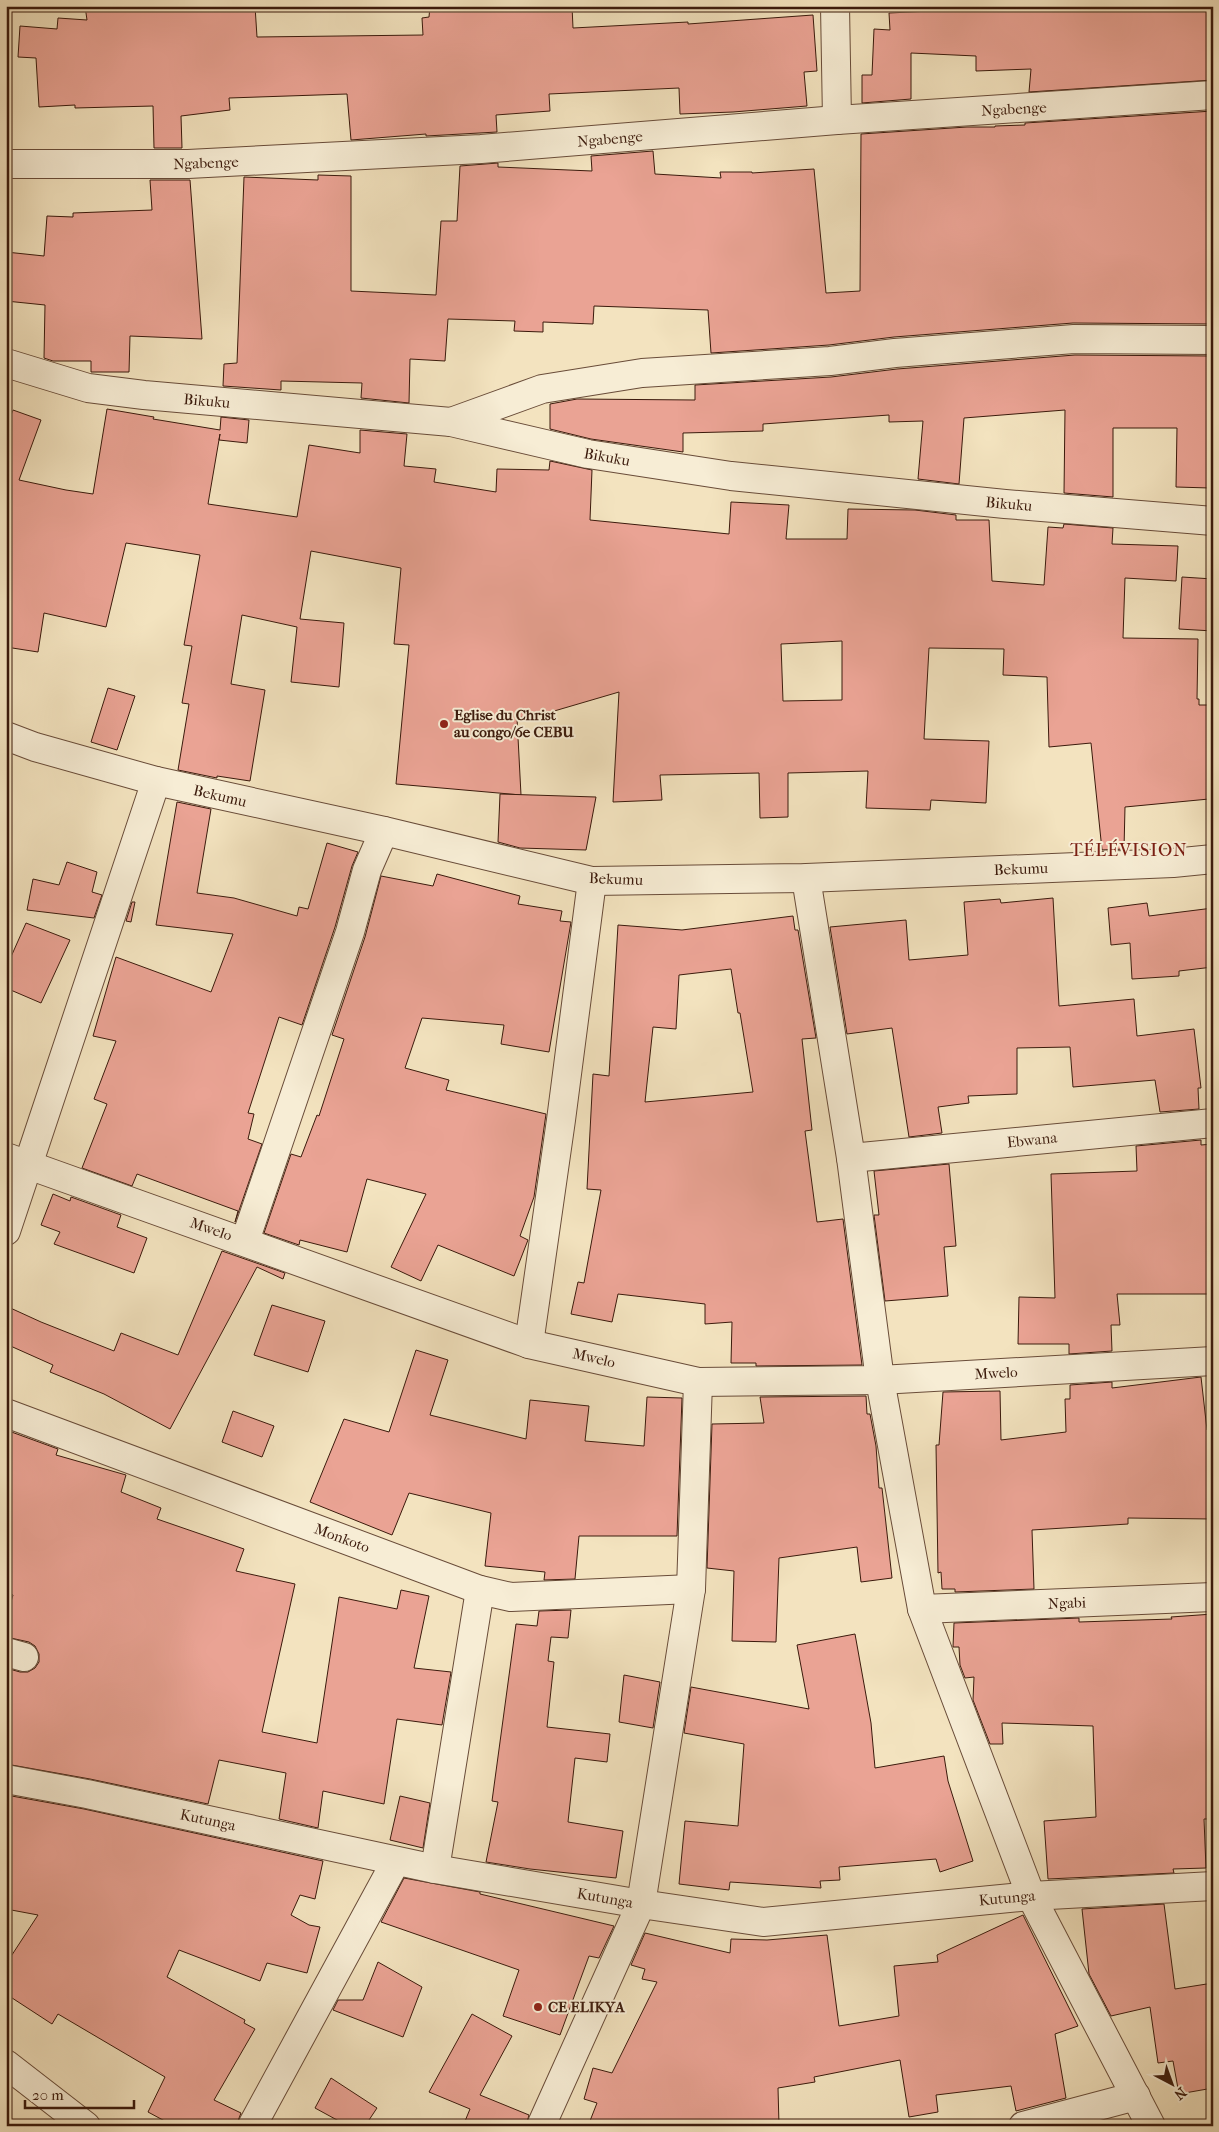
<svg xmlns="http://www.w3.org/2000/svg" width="1219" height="2132" font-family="'IM FELL French Canon',serif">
<rect width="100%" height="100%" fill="#f3e3bf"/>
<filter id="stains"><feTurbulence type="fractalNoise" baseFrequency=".004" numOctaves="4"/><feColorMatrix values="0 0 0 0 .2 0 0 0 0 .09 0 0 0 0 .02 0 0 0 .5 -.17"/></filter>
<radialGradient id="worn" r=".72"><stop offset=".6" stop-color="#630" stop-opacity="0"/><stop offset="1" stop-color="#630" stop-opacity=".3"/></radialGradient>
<g fill="#eaa394" stroke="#3b1a0c" fill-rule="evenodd">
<polygon points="85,6 255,6 257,37 423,35 422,18 429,17 430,6 572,6 573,28 688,22 688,24 813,15 817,71 804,72 807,106 733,112 680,114 679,88 549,94 550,111 496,115 497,132 426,136 426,134 351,140 347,94 229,98 230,110 181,116 182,148 154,148 153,106 75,108 75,105 39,107 36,58 18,57 20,26 57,29 58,18 87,20"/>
<polygon points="994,6 1213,6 1213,80 1029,92 1031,69 976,71 976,56 911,53 911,99 862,103 862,75 872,75 874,29 890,30 889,13 994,8"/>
<polygon points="1213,111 1213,324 1073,323 894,337 829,345 711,353 708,310 594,306 593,324 543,322 543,332 514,331 515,321 448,319 445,361 410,359 409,403 361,398 362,383 281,381 281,390 223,386 224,364 237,363 244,177 318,180 318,175 351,176 351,291 436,295 441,221 457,221 460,166 498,163 498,167 592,171 591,156 653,151 655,174 721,178 720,172 752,172 752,173 814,169 826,293 860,291 861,134 967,127 995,127 995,126 1025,125 1025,123"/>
<polygon points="150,180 190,180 202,339 130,336 129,372 91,372 91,361 53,361 44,358 45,305 6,301 6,252 44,256 47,216 73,217 73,213 152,210"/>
<polygon points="1075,355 1213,356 1210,488 1176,487 1177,428 1113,428 1113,497 1064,493 1065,410 964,418 959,484 918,479 923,421 889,422 889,415 763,424 763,431 683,433 683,452 591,439 550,429 550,404 577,399 695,400 695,385 831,377 897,369"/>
<path d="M 107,409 L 154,417 L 153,419 L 220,430 L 221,417 L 249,420 L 247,443 L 219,440 L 220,434 L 208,504 L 297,517 L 309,445 L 360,453 L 360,430 L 407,434 L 404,466 L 436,469 L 434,482 L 496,492 L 497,469 L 549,470 L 550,461 L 592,470 L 590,520 L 729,534 L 731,502 L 789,505 L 786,539 L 847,539 L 848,509 L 915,510 L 956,515 L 956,520 L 989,520 L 992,581 L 1044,585 L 1048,527 L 1063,528 L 1064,524 L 1113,528 L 1112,544 L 1178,546 L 1176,581 L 1125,578 L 1123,638 L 1198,639 L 1197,699 L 1199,699 L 1199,705 L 1213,705 L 1213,797 L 1209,797 L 1209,799 L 1125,807 L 1124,849 L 1102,850 L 1091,743 L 1049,747 L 1047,677 L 1003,675 L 1004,649 L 929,648 L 924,739 L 989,741 L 986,803 L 931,800 L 930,810 L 866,808 L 868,771 L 788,773 L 788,817 L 760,818 L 759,773 L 660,775 L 662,800 L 613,802 L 619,692 L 544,714 L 517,718 L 521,795 L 396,784 L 409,645 L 394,644 L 401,568 L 311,551 L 300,619 L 344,623 L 339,687 L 291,682 L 297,627 L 242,615 L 231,684 L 265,690 L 250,781 L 217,776 L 217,778 L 178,770 L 189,704 L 182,703 L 192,646 L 184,645 L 200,555 L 126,543 L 106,627 L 44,613 L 38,652 L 6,647 L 6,428 L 13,410 L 41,420 L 19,480 L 66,490 L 93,494 ZM 842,641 L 842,700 L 783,701 L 781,644 Z"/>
<polygon points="1182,577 1213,579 1213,631 1179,629"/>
<polygon points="108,688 135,696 117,750 91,742"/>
<polygon points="500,794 596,797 586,850 520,848 498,842"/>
<polygon points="177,802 211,809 197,893 234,898 297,916 299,907 308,909 327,843 358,852 352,866 335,927 302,1025 279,1017 248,1113 254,1114 248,1139 262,1144 235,1222 238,1211 137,1174 132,1186 82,1168 107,1104 94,1099 116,1041 93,1036 116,957 211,992 233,934 156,925"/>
<polygon points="67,862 97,872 92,892 102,895 94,918 27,910 33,879 59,885"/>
<polygon points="437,874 520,896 518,904 562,911 560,921 571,922 549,1052 501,1044 504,1025 422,1018 405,1068 449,1080 446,1090 546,1114 534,1197 520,1236 528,1240 514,1276 438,1245 421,1281 391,1267 426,1194 367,1179 347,1252 300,1240 299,1245 264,1233 291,1154 301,1157 317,1115 319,1116 344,1039 332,1035 365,937 381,876 433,886"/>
<polygon points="1053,898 1059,1006 1134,999 1137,1036 1194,1029 1201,1088 1198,1088 1199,1109 1160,1112 1155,1080 1073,1087 1070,1047 1017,1048 1017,1094 968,1096 969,1103 938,1107 942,1133 909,1137 892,1028 847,1034 830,927 906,920 909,960 968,955 964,902 1000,899 1001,903"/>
<polygon points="132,902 135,902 131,922 126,921"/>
<polygon points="1147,903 1149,916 1213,908 1213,967 1179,971 1179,976 1132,979 1130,943 1111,945 1108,908"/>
<path d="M 793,916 L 795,930 L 798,930 L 816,1038 L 802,1039 L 812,1130 L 805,1131 L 817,1222 L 843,1219 L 862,1365 L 756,1366 L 756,1363 L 731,1363 L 732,1322 L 705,1324 L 705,1304 L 618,1294 L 612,1322 L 571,1314 L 578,1282 L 584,1283 L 601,1190 L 587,1189 L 593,1074 L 609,1076 L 618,925 L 682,930 ZM 731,969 L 738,1013 L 740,1013 L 753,1092 L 645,1102 L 653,1027 L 676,1029 L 679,975 Z"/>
<polygon points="26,923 70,940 41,1003 6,988 6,968"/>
<polygon points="1201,1140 1201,1145 1213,1144 1213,1193 1210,1193 1213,1294 1117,1294 1120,1325 1111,1325 1112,1351 1069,1354 1069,1344 1018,1344 1019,1297 1055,1298 1051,1174 1137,1171 1136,1146"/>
<polygon points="949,1164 956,1246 944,1247 948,1296 885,1301 874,1215 879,1215 874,1171"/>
<polygon points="53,1194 70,1201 71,1197 121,1215 117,1227 147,1238 134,1273 54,1244 60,1232 41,1225"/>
<polygon points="222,1251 285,1273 283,1279 257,1267 170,1429 104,1394 50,1372 53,1365 6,1344 6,1306 41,1322 114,1351 121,1333 178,1355"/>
<polygon points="272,1305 325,1321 308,1372 254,1355"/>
<polygon points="416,1350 448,1360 430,1415 526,1439 530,1400 589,1406 585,1441 644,1446 647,1397 682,1398 677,1536 579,1536 575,1579 544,1580 545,1572 485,1566 491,1513 409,1493 392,1535 310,1502 344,1419 389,1432"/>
<polygon points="1201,1377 1207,1430 1212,1429 1212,1519 1128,1518 1128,1524 1032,1530 1034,1589 955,1592 955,1589 942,1589 941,1572 938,1573 936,1445 939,1445 943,1392 1000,1391 1001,1440 1066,1432 1065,1399 1070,1399 1070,1385 1112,1382 1112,1388"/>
<polygon points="866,1396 867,1414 870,1414 876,1446 879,1488 882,1488 892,1578 861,1582 857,1547 779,1558 776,1642 732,1641 734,1571 707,1568 712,1424 764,1423 760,1397"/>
<polygon points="233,1411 274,1426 262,1457 222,1442"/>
<polygon points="6,1430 58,1449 56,1455 126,1475 121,1492 161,1508 157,1519 244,1549 236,1571 295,1584 262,1732 317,1743 339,1597 397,1609 401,1590 429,1596 414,1668 451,1672 442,1725 397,1719 384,1804 323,1791 318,1828 279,1819 286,1773 219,1760 208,1804 90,1779 6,1764 6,1668 20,1672 28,1672 35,1668 39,1662 39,1654 35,1646 29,1642 6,1637 6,1619 13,1595 6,1592"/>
<polygon points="571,1610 568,1638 551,1637 548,1661 554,1662 547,1727 610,1734 607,1762 575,1758 568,1822 623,1831 616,1878 530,1869 486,1862 498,1802 492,1801 516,1624 537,1626 539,1611"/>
<polygon points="1213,1614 1213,1819 1204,1819 1206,1868 1173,1869 1174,1873 1048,1879 1044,1821 1096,1817 1093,1726 1002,1723 1003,1744 990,1744 973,1700 974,1677 965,1678 960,1665 959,1647 953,1647 954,1623 1079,1618 1079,1622 1172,1619 1171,1617"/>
<polygon points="855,1634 871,1723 875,1768 944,1756 948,1781 973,1861 940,1872 936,1859 839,1867 840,1880 820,1881 821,1888 730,1882 729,1890 679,1884 685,1821 738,1826 744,1744 684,1733 691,1687 809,1709 797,1645"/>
<polygon points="624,1675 660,1682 653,1728 619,1722"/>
<polygon points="6,1795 84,1809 323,1861 315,1899 300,1895 291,1915 309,1925 320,1927 307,1973 267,1963 260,1981 179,1950 167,1977 245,2020 244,2023 255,2029 214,2100 241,2113 236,2126 174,2126 148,2112 165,2077 58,2014 52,2024 6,1994 6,1964 38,1915 6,1909"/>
<polygon points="400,1796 430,1803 423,1848 390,1840"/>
<polygon points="404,1878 480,1892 480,1894 614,1926 599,1958 589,1956 560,2035 503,2016 519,1970 381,1922"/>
<polygon points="1164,1904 1175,1989 1213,1983 1213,2088 1179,2094 1173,2061 1158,2063 1150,2007 1111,2016 1089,1974 1082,1909"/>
<polygon points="1023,1915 1078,2026 1055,2034 1066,2098 1016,2111 1011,2086 936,2095 938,2112 909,2117 900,2060 814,2077 815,2082 778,2088 779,2125 588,2126 597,2103 584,2099 593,2068 612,2073 657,1982 642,1979 645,1969 631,1965 645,1933 730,1953 731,1939 767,1940 827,1935 839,2026 899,2016 894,1966 938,1962 937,1955"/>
<polygon points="378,1962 422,1987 403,2037 333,2010 338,2000 363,2000"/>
<polygon points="472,2014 512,2036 480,2095 529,2115 526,2126 463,2126 470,2109 429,2092"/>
<polygon points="331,2078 377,2108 365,2126 348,2126 315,2108"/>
</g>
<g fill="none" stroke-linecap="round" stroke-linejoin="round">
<defs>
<g id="street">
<polyline points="835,6 837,120"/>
<polyline points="6,164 188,164 481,149 837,120 1213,95"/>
<polyline points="6,363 88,388 144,395 451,422 588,454 731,476 1005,504 1213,521"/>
<polyline points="451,422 542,389 642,373 830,361 895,353 1074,339 1213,340"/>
<polyline points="6,736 35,747 156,781 384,831 592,881 806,878 1173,863 1213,859"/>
<polyline points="806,878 851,1158 880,1380 922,1609 1031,1896 1151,2126"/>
<polyline points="6,1157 529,1344 698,1382 880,1380 1213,1361"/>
<polyline points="851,1158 1213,1123"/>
<polyline points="6,1231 156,781"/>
<polyline points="245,1241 350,932 367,870 384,831"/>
<polyline points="529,1344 561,1120 592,881"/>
<polyline points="6,1413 480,1590 511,1597 691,1589"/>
<polyline points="922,1609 1213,1597"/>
<polyline points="6,1652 24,1657"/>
<polyline points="6,1779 87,1794 435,1869 641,1904 763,1922 1031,1896 1213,1886"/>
<polyline points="435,1869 480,1590"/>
<polyline points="6,2064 86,2126"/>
<polyline points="252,2126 396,1861"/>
<polyline points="541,2126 641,1904 691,1589 698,1382"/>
<polyline points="1023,2126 1136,2096"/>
</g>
</defs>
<use href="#street" stroke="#694c39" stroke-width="30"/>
<use href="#street" stroke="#f7edd5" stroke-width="28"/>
</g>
<g fill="#8f2418" stroke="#f7edd5" stroke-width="2">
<circle cx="444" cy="724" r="5"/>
<circle cx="538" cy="2007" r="5"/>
</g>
<g text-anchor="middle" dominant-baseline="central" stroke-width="4" stroke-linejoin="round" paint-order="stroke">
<g font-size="15" fill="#3b1a0c" stroke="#f7edd5">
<text transform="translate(1014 109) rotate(-3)">Ngabenge</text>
<text transform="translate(610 139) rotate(-5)">Ngabenge</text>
<text transform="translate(206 163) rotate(-2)">Ngabenge</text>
<text transform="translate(207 401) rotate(5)">Bikuku</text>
<text transform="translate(607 457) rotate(10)">Bikuku</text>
<text transform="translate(1009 504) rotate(5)">Bikuku</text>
<text transform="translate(220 796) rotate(13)">Bekumu</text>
<text transform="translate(1021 869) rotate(-2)">Bekumu</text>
<text transform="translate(616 879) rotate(2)">Bekumu</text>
<text transform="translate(1032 1140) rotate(-6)">Ebwana</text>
<text transform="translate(211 1229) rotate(19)">Mwelo</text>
<text transform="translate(594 1358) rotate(13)">Mwelo</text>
<text transform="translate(996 1373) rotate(-3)">Mwelo</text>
<text transform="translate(342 1538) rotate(20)">Monkoto</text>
<text transform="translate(1067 1603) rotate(-2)">Ngabi</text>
<text transform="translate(208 1820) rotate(12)">Kutunga</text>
<text transform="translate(605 1898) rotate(10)">Kutunga</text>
<text transform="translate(1007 1898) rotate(-5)">Kutunga</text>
</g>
<g font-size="15" font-weight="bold" fill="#3b1a0c" stroke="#f7edd5" text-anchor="start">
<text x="454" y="715">Eglise du Christ<tspan x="454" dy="17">au congo/6e CEBU</tspan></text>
<text x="548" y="2007">CE ELIKYA</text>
</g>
<g font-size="18" letter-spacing="1" fill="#7a1f14" stroke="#f7edd5">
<text x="1129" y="850">TÉLÉVISION</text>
</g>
</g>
<rect width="1219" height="2132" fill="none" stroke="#f3e3bf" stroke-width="25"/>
<rect x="8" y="8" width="1204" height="2117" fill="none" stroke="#3b1a0c" stroke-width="2.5"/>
<rect x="12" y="12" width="1194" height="2107" fill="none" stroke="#3b1a0c"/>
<g transform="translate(1172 2084) rotate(139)" stroke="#f7edd5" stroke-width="4" paint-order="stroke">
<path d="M0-4L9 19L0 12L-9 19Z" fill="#3b1a0c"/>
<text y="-8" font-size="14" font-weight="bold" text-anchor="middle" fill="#3b1a0c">N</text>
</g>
<path d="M25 2100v8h109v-8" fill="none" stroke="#3b1a0c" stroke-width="2.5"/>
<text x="32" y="2100" font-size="15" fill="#3b1a0c" stroke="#f7edd5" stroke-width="4" paint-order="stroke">20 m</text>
<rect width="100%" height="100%" filter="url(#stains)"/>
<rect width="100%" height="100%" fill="url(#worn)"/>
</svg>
